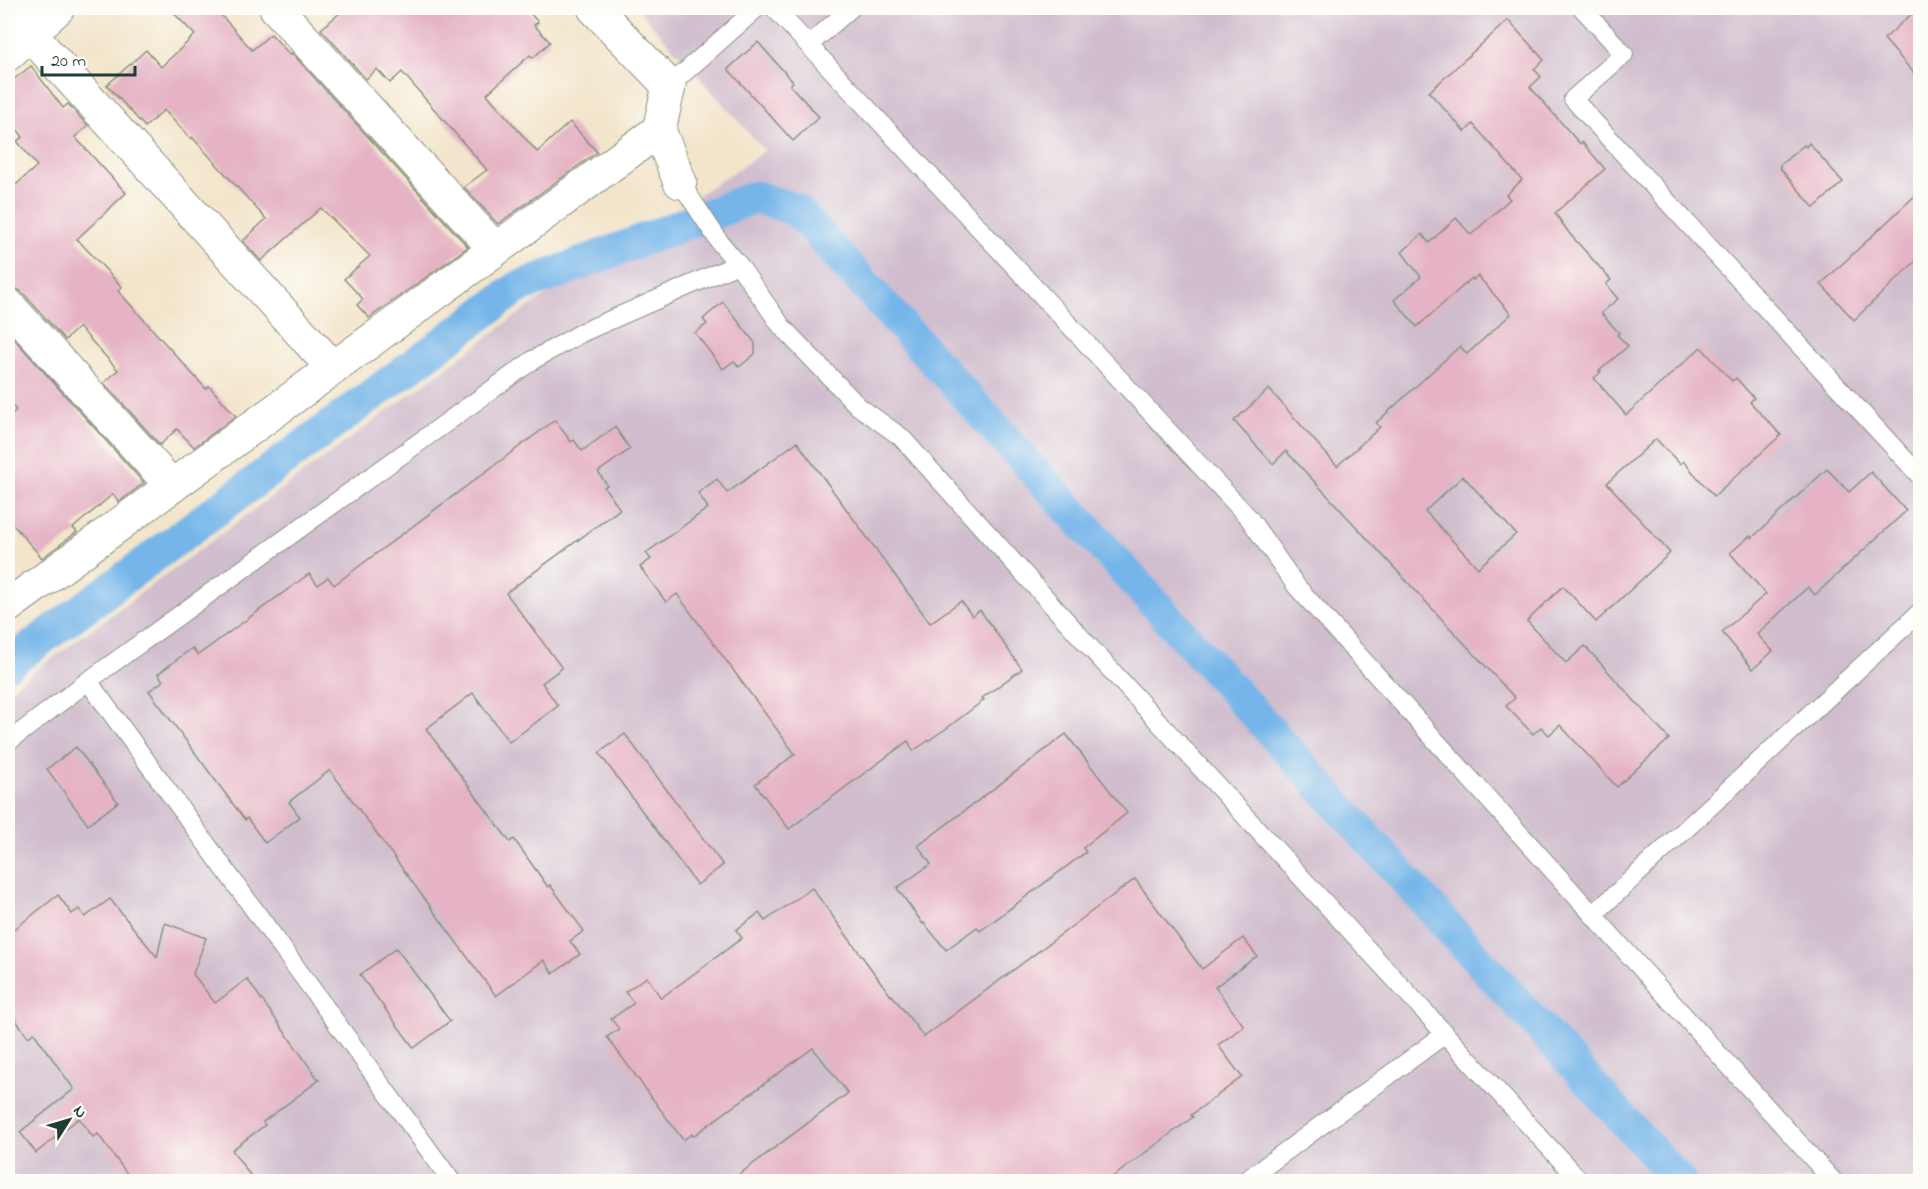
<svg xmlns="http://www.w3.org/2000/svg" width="1928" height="1189" font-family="'Indie Flower',sans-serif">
<rect width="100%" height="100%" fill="#fdfcf7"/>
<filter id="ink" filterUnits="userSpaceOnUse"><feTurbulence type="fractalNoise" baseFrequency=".0167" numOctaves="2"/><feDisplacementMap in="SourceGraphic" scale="12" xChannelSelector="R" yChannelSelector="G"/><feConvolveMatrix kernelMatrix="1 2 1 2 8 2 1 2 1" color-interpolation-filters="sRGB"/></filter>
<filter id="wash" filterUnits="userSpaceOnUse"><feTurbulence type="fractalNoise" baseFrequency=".008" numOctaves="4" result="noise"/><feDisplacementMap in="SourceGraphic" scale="24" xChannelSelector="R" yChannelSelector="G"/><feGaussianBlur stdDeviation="1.35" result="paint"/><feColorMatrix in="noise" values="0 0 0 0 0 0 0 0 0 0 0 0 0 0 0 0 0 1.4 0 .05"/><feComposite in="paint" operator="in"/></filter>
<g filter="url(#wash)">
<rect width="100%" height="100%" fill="#f3e5cb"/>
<polygon fill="#d0bdcd" points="637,8 1920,8 1920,1181 8,1181 8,691 527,308 765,151"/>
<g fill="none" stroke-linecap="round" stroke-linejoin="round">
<polyline stroke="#75b5e9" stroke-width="33" points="8,664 517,288 755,197 797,210 1680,1182"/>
</g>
<g id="blocks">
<g fill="#e5b3c5" fill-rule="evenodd">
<polygon points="169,8 215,8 252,50 271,34 290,55 292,53 468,247 369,318 357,305 363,299 344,279 370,256 321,208 261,261 243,241 266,219 192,137 191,139 164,110 145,127 107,85 146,50 161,67 195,35"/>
<polygon points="346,8 525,8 538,22 534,25 550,42 533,58 530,55 487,94 537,152 570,122 597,152 498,224 464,187 487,170 402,72 390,83 377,69 366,79 321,29"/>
<polygon points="1918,8 1920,8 1920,80 1884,39"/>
<path d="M 1508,20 L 1544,60 L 1534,69 L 1541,77 L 1530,87 L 1580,144 L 1582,142 L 1605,169 L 1555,213 L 1569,233 L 1611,280 L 1606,284 L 1618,299 L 1601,313 L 1619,333 L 1617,335 L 1628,346 L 1599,371 L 1601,372 L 1594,378 L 1626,415 L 1701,347 L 1732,381 L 1736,378 L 1754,398 L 1750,402 L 1781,435 L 1714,496 L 1683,461 L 1680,464 L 1656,439 L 1607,483 L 1670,553 L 1596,622 L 1563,586 L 1527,621 L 1566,663 L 1585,646 L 1669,739 L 1617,787 L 1560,725 L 1549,735 L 1541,727 L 1533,734 L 1506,706 L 1515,698 L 1286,451 L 1273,464 L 1234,421 L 1269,389 L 1337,466 L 1380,427 L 1376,423 L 1460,346 L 1467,354 L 1511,314 L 1478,276 L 1473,280 L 1472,278 L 1417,327 L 1394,300 L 1421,277 L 1402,252 L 1422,234 L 1429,243 L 1456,218 L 1471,235 L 1510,199 L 1506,195 L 1522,180 L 1473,124 L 1465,132 L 1429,92 ZM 1463,476 L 1516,534 L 1478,568 L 1425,511 Z"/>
<polygon points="758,42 793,82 790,85 819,117 793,141 728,69"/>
<polygon points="31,66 63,108 68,104 88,126 75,137 126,193 77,239 122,287 118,291 206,389 209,386 236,416 194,447 177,429 160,445 104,383 118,370 79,327 65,340 22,292 14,287 8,287 8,192 37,166 17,141 23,137 8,117 8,84"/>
<polygon points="1809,143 1843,182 1814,208 1780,168 1780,165 1804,145 1806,147"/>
<polygon points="1920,191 1920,257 1854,320 1821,284"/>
<polygon points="723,302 755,343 755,354 739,367 734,361 723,369 695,333 707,324 703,319"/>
<polygon points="8,332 144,483 119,502 113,494 73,528 77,532 42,558 8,519 8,418 16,410 8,401"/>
<polygon points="555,420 571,442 574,440 582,451 615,427 630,449 598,472 607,485 604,487 620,509 506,593 562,668 542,683 558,706 509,742 473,693 426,729 510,842 514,839 548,887 550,885 584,931 570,941 580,954 553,974 544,960 496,996 330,770 289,802 300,817 265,843 247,818 245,820 149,691 163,681 158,674 192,648 198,655 309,574 318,585 328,577 334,585"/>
<polygon points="797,442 930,623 961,601 972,616 980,610 1022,669 982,698 984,700 947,728 913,751 908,741 789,829 755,784 795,754 677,594 666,602 640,567 651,559 646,553 708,508 698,493 717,479 727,493"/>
<polygon points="1827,469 1849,492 1871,472 1906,511 1815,595 1808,587 1757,634 1773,651 1753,669 1722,632 1766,594 1730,553 1750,536 1752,538"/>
<polygon points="625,734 723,865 697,885 599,753"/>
<polygon points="1066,734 1127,813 1083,848 1086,852 980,931 977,927 946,950 924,923 923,924 897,888 931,864 918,846"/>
<polygon points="76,747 118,802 88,825 47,769"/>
<polygon points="1135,879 1202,969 1243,938 1257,956 1215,987 1244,1026 1218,1045 1242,1077 1191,1115 1193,1117 1106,1182 729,1182 848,1093 813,1048 693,1136 692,1134 683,1140 607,1037 619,1029 611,1019 634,1003 625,992 647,977 661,998 742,938 736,930 759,913 765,921 812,888 891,996 892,995 924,1037"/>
<polygon points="58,895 72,914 79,909 85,917 110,899 157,957 165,923 206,938 193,974 215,1003 247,979 319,1080 263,1122 265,1125 232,1150 255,1182 133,1182 98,1134 93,1137 79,1118 36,1153 20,1132 74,1089 34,1033 28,1037 8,1009 8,934"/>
<polygon points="396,948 450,1021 414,1048 360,975"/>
</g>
</g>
</g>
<g filter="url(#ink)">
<use href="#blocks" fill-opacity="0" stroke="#899180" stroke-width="1.5"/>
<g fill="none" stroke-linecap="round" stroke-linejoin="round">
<defs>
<g id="service">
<polyline points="774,8 1249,518 1297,587 1834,1182"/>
<polyline points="1582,8 1624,54 1573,99 1920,476"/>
<polyline points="809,45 851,8"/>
<polyline points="669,86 757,8"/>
<polyline points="680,182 721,244 738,264 782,327 858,406 901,437 1087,644 1581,1182"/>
<polyline points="88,681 452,1182"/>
<polyline points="8,742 88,681 533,360 583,332 738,264"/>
<polyline points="1593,915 1920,612"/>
<polyline points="1244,1182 1445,1034"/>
</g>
<g id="minor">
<polyline points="276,8 495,249"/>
<polyline points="8,10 333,368"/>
<polyline points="8,54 58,8"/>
<polyline points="669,86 659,130 680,182"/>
<polyline points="8,305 172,486"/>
<polyline points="8,606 659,130"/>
</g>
<polyline id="tertiary" points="594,8 669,86"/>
</defs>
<use href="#service" stroke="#899180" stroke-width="20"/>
<use href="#minor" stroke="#899180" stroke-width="35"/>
<use href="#tertiary" stroke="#899180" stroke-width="35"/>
<use href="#service" stroke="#fff" stroke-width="18"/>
<use href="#minor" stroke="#fff" stroke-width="33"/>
<use href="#tertiary" stroke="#fff" stroke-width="33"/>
</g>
</g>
<rect width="1928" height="1189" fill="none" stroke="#fdfcf7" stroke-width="30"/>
<g transform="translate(69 1120) rotate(53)" stroke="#fdfcf7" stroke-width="4.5" paint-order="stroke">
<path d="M0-4.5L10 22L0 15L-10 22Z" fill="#1f3d34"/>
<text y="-9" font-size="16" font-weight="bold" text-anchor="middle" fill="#1f3d34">N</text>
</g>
<path d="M42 66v9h93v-9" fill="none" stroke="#1f3d34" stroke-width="3"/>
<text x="51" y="66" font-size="18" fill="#1f3d34" stroke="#fdfcf7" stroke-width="4.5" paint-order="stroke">20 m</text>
</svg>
